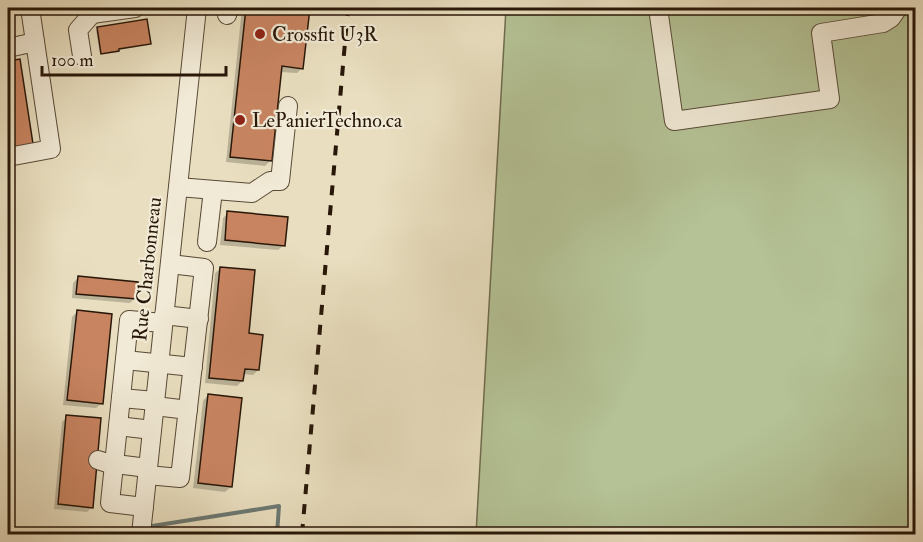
<svg xmlns="http://www.w3.org/2000/svg" width="923" height="542" font-family="'IM FELL Double Pica',serif">
<rect width="100%" height="100%" fill="#e9dfc0"/>
<filter id="stains"><feTurbulence type="fractalNoise" baseFrequency=".00333" numOctaves="4"/><feColorMatrix values="0 0 0 0 .2 0 0 0 0 .09 0 0 0 0 .02 0 0 0 .5 -.17"/></filter>
<radialGradient id="worn" r=".72"><stop offset=".6" stop-color="#630" stop-opacity="0"/><stop offset="1" stop-color="#630" stop-opacity=".3"/></radialGradient>
<polygon fill="#b4c295" stroke="#6e6c4e" stroke-width="1.5" points="506,8 915,8 915,534 476,534"/>
<g fill="#0003">
<polygon points="242,8 308,8 302,68 297,73 280,72 270,161 265,166 226,162"/>
<polygon points="98,29 117,49 116,52 100,54 96,30"/>
<polygon points="19,61 31,143 8,150 8,63"/>
<polygon points="228,213 284,245 278,250 220,245 223,218"/>
<polygon points="221,268 248,335 258,370 253,375 243,374 242,381 237,386 205,383 215,273"/>
<polygon points="78,278 135,298 130,303 72,298 73,283"/>
<polygon points="77,312 102,403 96,408 63,405 72,317"/>
<polygon points="208,395 231,487 225,492 193,488 203,401"/>
<polygon points="67,417 92,507 87,512 54,509 62,422"/>
</g>
<g fill="none" stroke-linecap="round" stroke-linejoin="round">
<g stroke="#6c7973" stroke-width="4">
<polyline points="152,526 279,506 277,534"/>
<polyline points="94,534 131,529"/>
</g>
</g>
<g fill="#c88461" stroke="#281708" stroke-width="1.5">
<polygon points="246,8 310,8 303,69 282,66 272,161 230,157"/>
<polygon points="147,19 151,44 119,49 119,51 101,54 97,27"/>
<polygon points="20,59 33,144 8,148 8,61"/>
<polygon points="227,211 288,217 285,246 225,240"/>
<polygon points="220,267 255,270 249,333 263,335 259,370 245,369 243,381 209,378"/>
<polygon points="78,276 138,282 137,299 76,294"/>
<polygon points="77,310 112,314 103,404 67,400"/>
<polygon points="208,394 242,398 232,487 198,483"/>
<polygon points="66,415 101,418 93,508 58,504"/>
</g>
<g fill="none" stroke-linecap="round" stroke-linejoin="round">
<defs>
<g id="minor">
<polyline points="91,8 92,14 135,8"/>
<polyline points="658,8 674,121 830,99 821,33 883,23 891,18 898,8"/>
<polyline points="227,15 229,8"/>
<polyline points="8,48 35,42"/>
<polyline points="82,56 78,30 92,14"/>
<polyline points="8,157 51,149 30,8"/>
<polyline points="178,187 252,193 270,181 280,181 288,106"/>
<polyline points="207,242 213,190"/>
<polyline points="164,315 199,319"/>
<polyline points="125,360 193,367"/>
<polyline points="121,398 155,401"/>
<polyline points="155,406 188,410"/>
<polyline points="118,426 152,430"/>
<polyline points="98,460 107,463 148,468"/>
<polyline points="147,475 180,478 204,268 170,264"/>
<polyline points="144,507 110,503 129,320 163,323"/>
<polyline points="141,534 197,8"/>
</g>
</defs>
<use href="#minor" stroke="#584936" stroke-width="20"/>
<use href="#minor" stroke="#f1ead6" stroke-width="18"/>
<polyline stroke="#281708" stroke-width="4" stroke-dasharray="10 10" stroke-linecap="butt" points="302,534 348,8"/>
</g>
<g fill="#8f2418" stroke="#f1ead6" stroke-width="2">
<circle cx="260" cy="34" r="6"/>
<circle cx="240" cy="120" r="6"/>
</g>
<g text-anchor="middle" dominant-baseline="central" stroke-width="4.5" stroke-linejoin="round" paint-order="stroke">
<g font-size="20" fill="#281708" stroke="#f1ead6" text-anchor="start">
<text x="272" y="34">Crossfit U3R</text>
<text x="252" y="120">LePanierTechno.ca</text>
</g>
<g font-size="20" fill="#281708" stroke="#f1ead6">
<text transform="translate(147 269) rotate(-84)">Rue Charbonneau</text>
</g>
</g>
<rect width="923" height="542" fill="none" stroke="#e9dfc0" stroke-width="30"/>
<rect x="9" y="9" width="905" height="524" fill="none" stroke="#281708" stroke-width="3"/>
<rect x="15" y="15" width="893" height="512" fill="none" stroke="#281708" stroke-width="1.5"/>
<path d="M42 66v9h184v-9" fill="none" stroke="#281708" stroke-width="3"/>
<text x="51" y="66" font-size="18" fill="#281708" stroke="#f1ead6" stroke-width="4.5" paint-order="stroke">100 m</text>
<rect width="100%" height="100%" filter="url(#stains)"/>
<rect width="100%" height="100%" fill="url(#worn)"/>
</svg>
